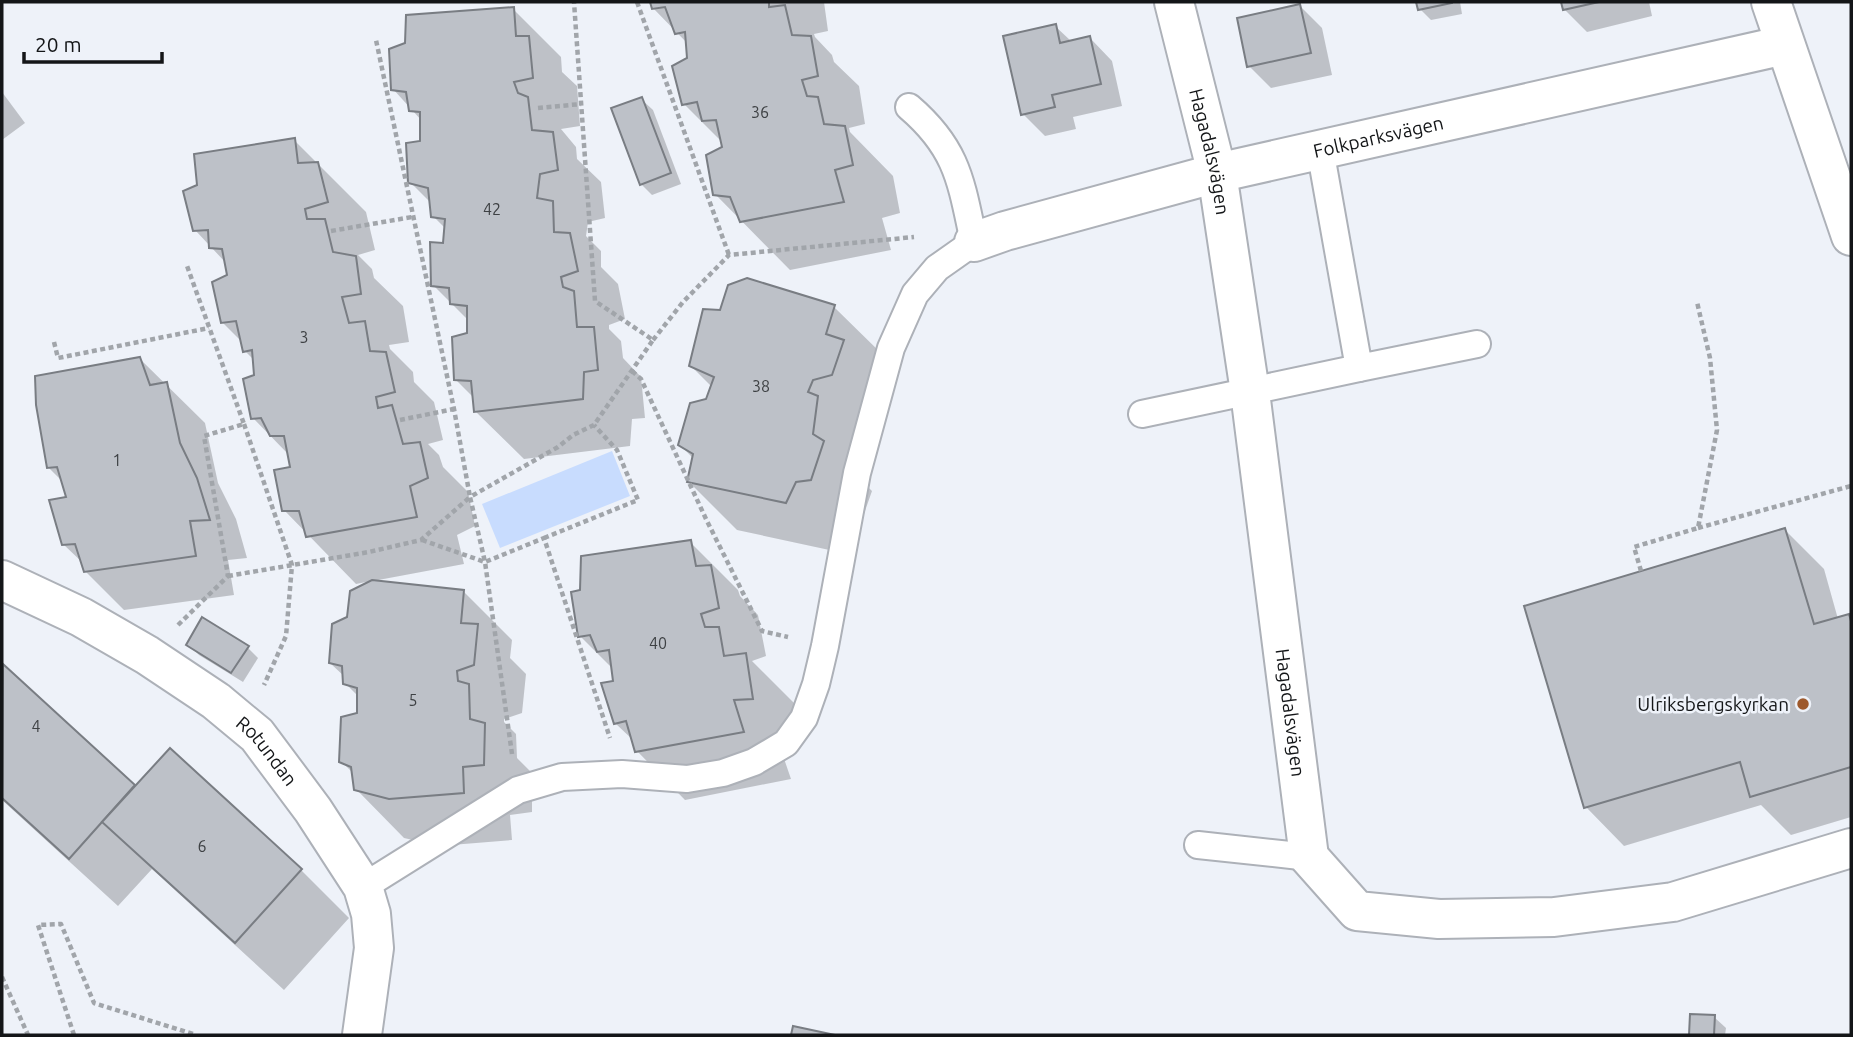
<svg xmlns="http://www.w3.org/2000/svg" width="1853" height="1037" font-family="Ubuntu,sans-serif">
<rect width="100%" height="100%" fill="#eef2f9"/>
<polygon fill="#c8dcfe" points="612,451 630,496 500,548 482,504"/>
<g fill="#0003">
<polygon points="652,2 824,2 828,31 814,34 815,37 832,55 834,62 859,86 865,124 849,128 850,132 893,176 900,213 882,218 891,250 790,270 715,194 724,148 723,143 684,104 689,59 688,44 653,8"/>
<polygon points="1418,2 1460,2 1462,14 1431,20 1420,9"/>
<polygon points="1563,2 1649,2 1652,16 1587,32 1565,10"/>
<polygon points="1300,6 1322,28 1332,75 1271,88 1249,66"/>
<polygon points="513,9 561,57 562,72 577,86 580,126 561,129 576,147 577,159 601,182 605,218 588,222 586,236 601,251 601,267 618,284 625,319 609,325 609,329 621,341 623,358 641,377 645,418 632,419 630,446 524,459 475,411 474,398 455,379 469,334 469,321 433,285 445,244 446,229 433,216 431,203 410,182 422,143 422,121 393,89"/>
<polygon points="1055,26 1072,42 1090,38 1112,61 1122,106 1073,117 1076,129 1045,136 1023,114"/>
<polygon points="2,92 25,123 2,140"/>
<polygon points="641,99 653,110 681,184 652,195 641,184"/>
<polygon points="294,140 366,212 375,250 358,255 372,269 374,278 403,306 409,342 389,345 390,349 413,372 414,382 434,402 443,440 428,444 439,455 443,467 468,492 475,526 457,535 464,564 373,581 464,592 512,640 510,658 526,674 522,713 504,719 504,722 516,734 517,758 532,773 532,812 510,815 512,840 439,846 404,838 356,789 354,774 341,761 359,714 359,697 345,683 345,677 330,663 349,618 371,581 356,584 284,510 292,468 289,455 253,418 256,376 254,360 245,351 243,343 222,322 229,276 226,263 195,230"/>
<polygon points="834,307 883,355 861,480 872,491 859,528 834,551 737,530 689,482 694,459 680,445 708,400 712,387 691,366"/>
<polygon points="140,359 205,423 218,483 236,519 247,558 228,560 234,595 124,610 85,571 83,563 63,544 68,498 63,482 48,467"/>
<polygon points="1785,530 1824,569 1838,619 1849,616 1851,618 1851,817 1791,835 1761,805 1624,846 1586,807"/>
<polygon points="690,542 738,590 740,596 758,615 766,656 752,661 794,703 800,747 780,747 791,779 685,800 637,751 634,741 615,723 613,669 580,636"/>
<polygon points="188,644 247,647 258,658 243,682 199,655"/>
<polygon points="3,667 136,788 170,750 301,870 349,918 284,990 152,869 118,906 2,800"/>
<polygon points="1692,1016 1714,1017 1726,1028 1725,1035 1691,1035"/>
</g>
<g fill="#bdc1c8" stroke="#797d83" stroke-width="2">
<polygon points="650,2 769,2 769,7 785,5 792,35 811,36 818,76 802,80 807,96 818,97 824,124 845,126 853,165 835,170 844,202 740,222 730,197 713,195 706,155 722,147 716,120 702,121 697,102 682,105 672,66 687,58 685,32 675,34 665,7 652,9"/>
<polygon points="1416,2 1452,2 1452,3 1418,10"/>
<polygon points="1561,2 1599,2 1563,10"/>
<polygon points="1300,4 1311,53 1247,67 1237,18"/>
<polygon points="514,7 516,36 529,36 533,78 514,82 518,93 528,97 532,130 553,132 558,170 540,174 537,198 553,201 554,232 570,233 578,271 561,277 563,287 574,291 577,327 594,327 598,370 584,372 583,399 474,412 471,381 454,380 452,337 467,333 467,306 450,304 449,288 431,286 430,242 443,243 445,219 431,217 428,188 408,183 406,143 420,141 420,112 409,111 406,92 391,90 389,49 405,43 406,15"/>
<polygon points="1056,24 1060,43 1090,36 1101,84 1052,95 1055,107 1021,115 1003,36"/>
<polygon points="642,97 671,173 640,185 611,108"/>
<polygon points="295,138 298,163 318,162 328,202 305,209 307,219 325,219 333,252 356,256 361,294 342,297 349,323 365,321 370,351 386,352 395,392 376,397 378,408 392,405 403,444 420,442 428,478 410,486 417,517 306,537 299,511 282,511 274,470 290,467 284,436 270,436 261,418 251,419 243,379 254,375 252,350 243,352 236,321 221,323 212,282 227,275 222,249 209,248 208,230 193,231 183,191 197,185 194,154"/>
<polygon points="747,278 835,305 826,334 844,340 832,375 813,380 808,392 818,396 813,434 824,441 811,480 796,482 786,503 687,482 693,454 678,445 690,403 706,399 714,377 689,366 703,309 720,310 728,285"/>
<polygon points="140,357 150,385 167,382 180,443 197,478 210,520 190,521 196,556 84,572 75,544 62,545 49,500 66,497 57,467 47,468 36,405 35,376"/>
<polygon points="1785,528 1814,624 1849,614 1851,621 1851,767 1750,797 1740,762 1584,808 1524,606"/>
<polygon points="691,540 696,566 711,565 719,608 701,614 705,627 719,627 724,656 746,653 753,699 734,700 744,732 635,752 626,721 614,724 601,683 613,681 609,650 597,652 590,635 578,637 571,592 580,590 581,556"/>
<polygon points="372,580 464,590 461,623 478,624 474,665 457,671 458,681 469,684 470,719 485,723 484,765 463,767 464,793 389,799 354,790 351,767 339,762 341,717 357,713 357,688 343,684 342,666 329,663 332,624 347,617 350,591"/>
<polygon points="202,617 249,646 231,673 186,645"/>
<polygon points="3,664 135,785 69,859 2,798"/>
<polygon points="170,748 302,869 235,943 102,822"/>
<polygon points="1690,1014 1715,1015 1714,1035 1689,1035"/>
<polygon points="793,1026 835,1035 791,1035"/>
</g>
<g fill="none" stroke-linecap="round" stroke-linejoin="round">
<defs>
<g id="lane">
<polyline points="1320,149 1359,368 1477,344"/>
<polyline points="1142,414 1359,368"/>
<polyline points="1198,845 1309,857"/>
<path d="M 363,887 L 518,790 L 562,777 L 622,774 L 687,779 L 723,773 L 754,762 L 786,743 L 804,718 L 816,684 L 825,646 L 857,473 L 891,348 L 915,294 L 937,268 L 974,242 C 961,182 958,149 909,107"/>
</g>
<g id="street">
<path id="s1" d="M 1174,2 L 1217,173 L 1250,392 L 1309,857 L 1357,911 L 1439,919 L 1554,917 L 1673,902 L 1851,848"/>
<polyline points="1771,2 1851,236"/>
<path id="s2" d="M 974,242 L 1005,231 L 1217,173 L 1785,45"/>
<path id="s3" d="M 2,580 L 81,617 L 147,655 L 216,701 L 257,735 L 313,810 L 363,887 L 371,914 L 374,948 L 362,1035"/>
</g>
</defs>
<use href="#lane" stroke="#adb1b8" stroke-width="30"/>
<use href="#street" stroke="#adb1b8" stroke-width="42"/>
<g stroke="#a1a5aa" stroke-width="4.5" stroke-dasharray="5 3.5" stroke-linecap="butt">
<polyline points="637,2 729,255"/>
<polyline points="538,108 581,104"/>
<polyline points="331,231 412,217"/>
<polyline points="653,340 683,302 729,255 914,237"/>
<polyline points="54,342 58,358 209,328"/>
<polyline points="632,371 641,379 706,519 762,631 788,637"/>
<polyline points="400,420 454,409"/>
<polyline points="244,424 292,565 286,636 264,685"/>
<polyline points="1698,528 1851,486"/>
<polyline points="544,538 638,500 617,450 594,425"/>
<polyline points="422,540 485,562 544,538 610,738"/>
<polyline points="1641,571 1634,547 1698,528 1717,430 1710,358 1697,302"/>
<polyline points="228,576 369,552 421,540 470,497 454,409 376,40"/>
<polyline points="178,625 228,576 204,436 244,424 186,263"/>
<polyline points="512,754 485,562 470,497 558,447 573,435 594,425 653,340 595,301 574,2"/>
<polyline points="2,977 28,1035"/>
<polyline points="74,1035 38,925 61,924 94,1003 196,1035"/>
</g>
<use href="#lane" stroke="#fff" stroke-width="26"/>
<use href="#street" stroke="#fff" stroke-width="38"/>
</g>
<circle fill="#9e592c" stroke="#eef2f9" stroke-width="2.5" cx="1803" cy="704" r="7"/>
<g text-anchor="middle" dominant-baseline="central" stroke-width="5" stroke-linejoin="round" paint-order="stroke">
<g font-size="16" fill="#3e4144">
<text x="760" y="112">36</text>
<text x="492" y="209">42</text>
<text x="304" y="337">3</text>
<text x="761" y="386">38</text>
<text x="117" y="460">1</text>
<text x="658" y="643">40</text>
<text x="413" y="700">5</text>
<text x="36" y="726">4</text>
<text x="202" y="846">6</text>
</g>
<g font-size="19" fill="#141618" stroke="#eef2f9">
<text stroke="none"><textPath href="#s2" startOffset="418">Folkparksvägen</textPath></text>
<text stroke="none"><textPath href="#s1" startOffset="154">Hagadalsvägen</textPath></text>
<text stroke="none"><textPath href="#s1" startOffset="721">Hagadalsvägen</textPath></text>
<text stroke="none"><textPath href="#s3" startOffset="318">Rotundan</textPath></text>
</g>
<g font-size="19" fill="#141618" stroke="#eef2f9" text-anchor="end">
<text x="1789" y="704">Ulriksbergskyrkan</text>
</g>
</g>
<rect width="1853" height="1037" fill="none" stroke="#141618" stroke-width="7"/>
<path d="M24 52v10h138v-10" fill="none" stroke="#141618" stroke-width="3.5"/>
<text x="35" y="52" font-size="21" fill="#141618" stroke="#eef2f9" stroke-width="5" paint-order="stroke">20 m</text>
</svg>
